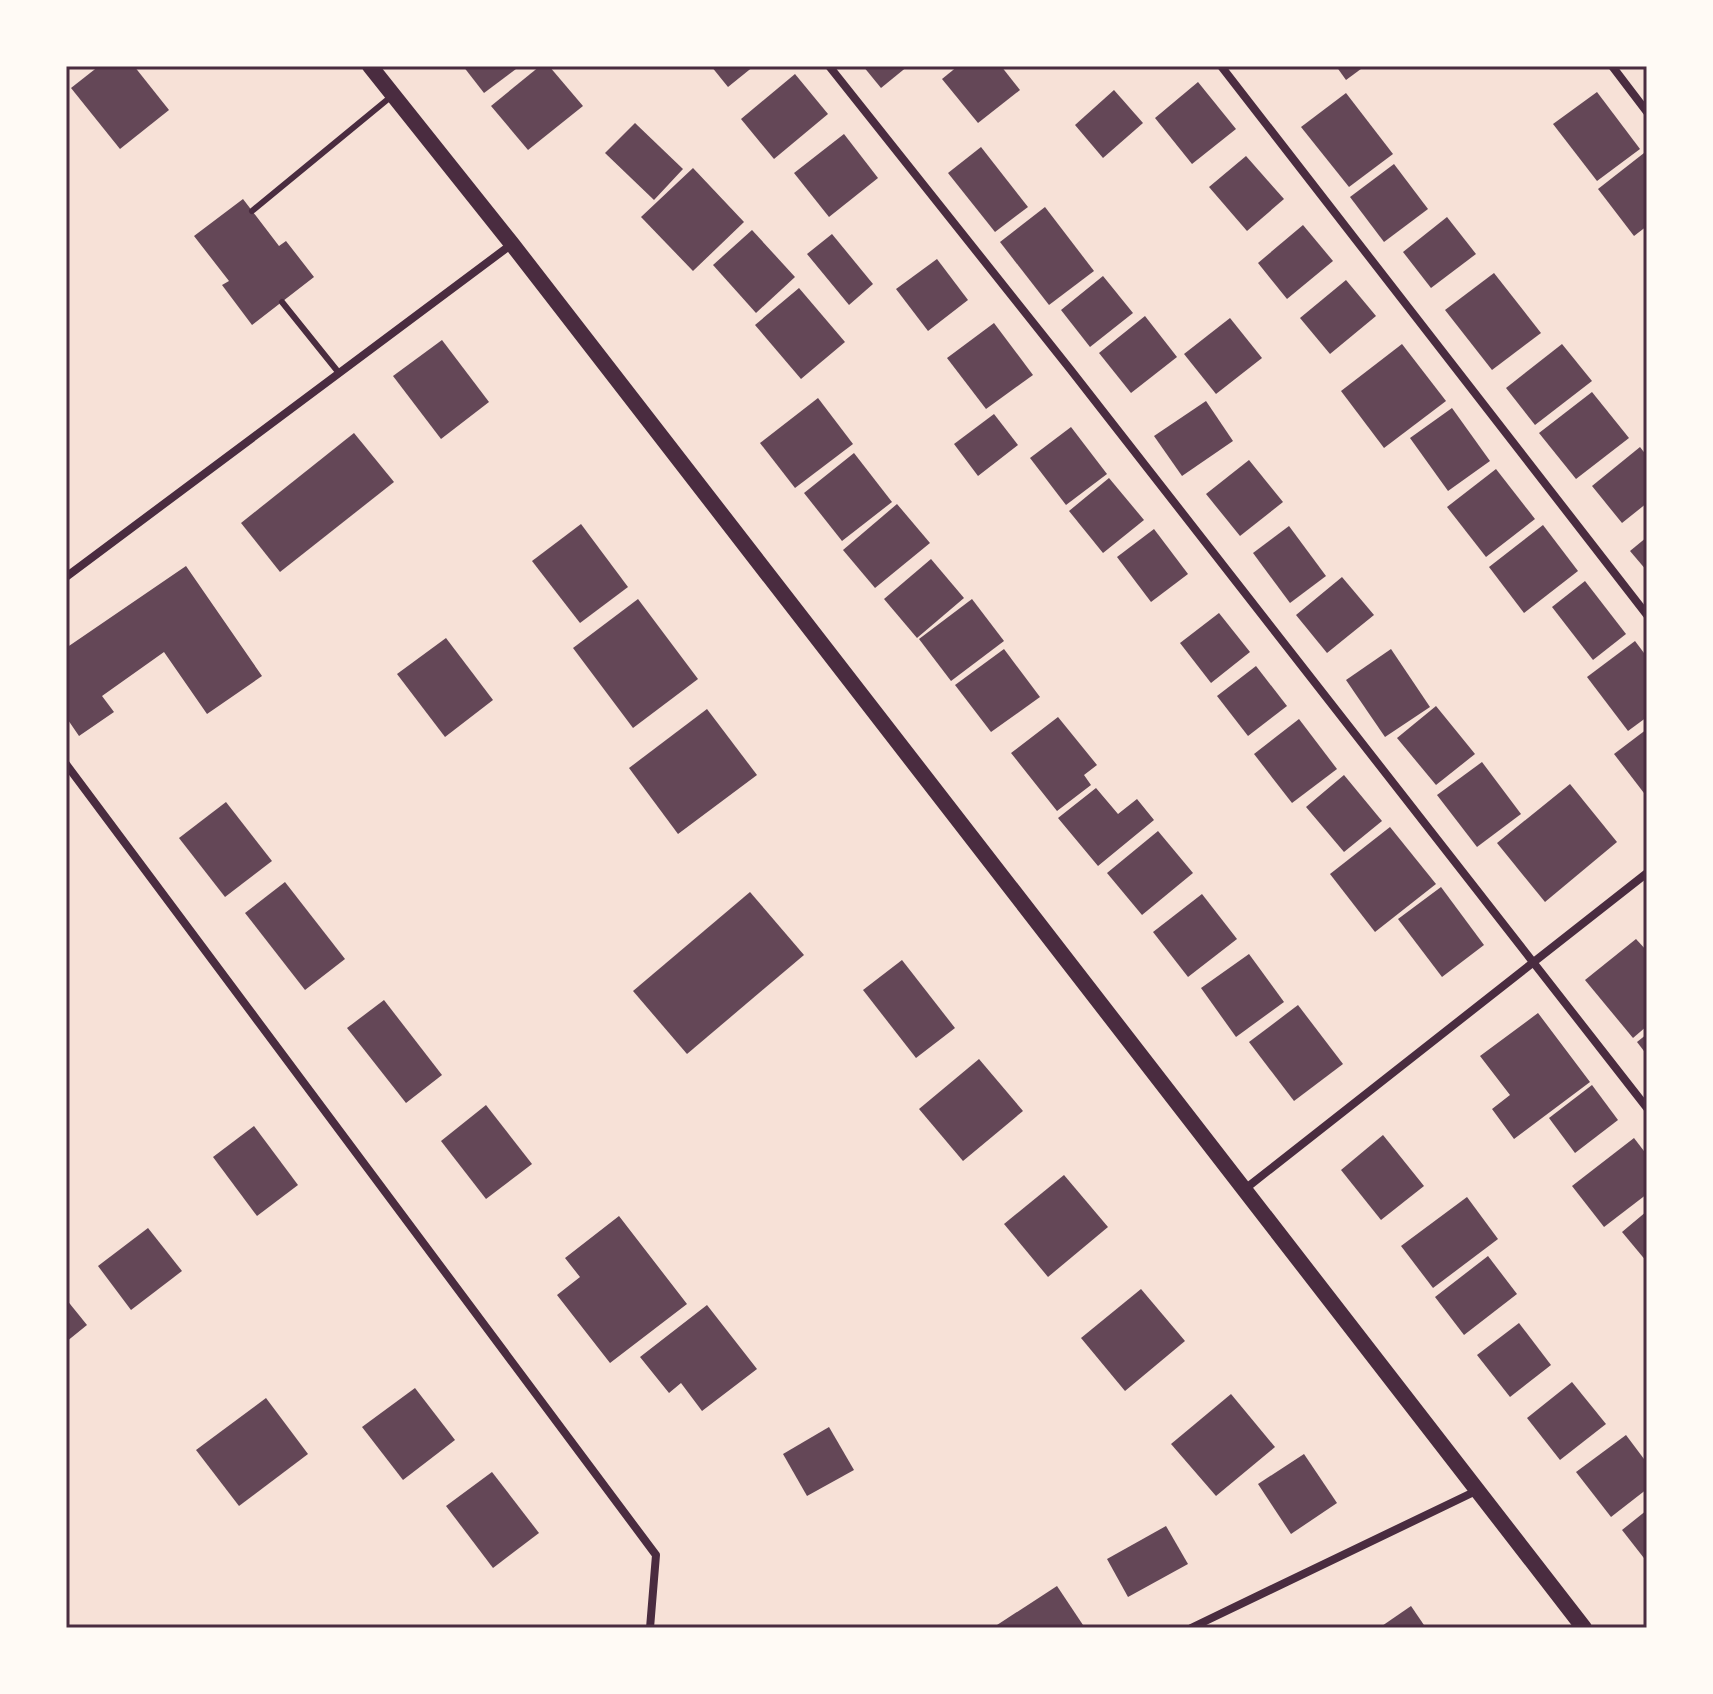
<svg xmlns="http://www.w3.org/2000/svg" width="1713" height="1694" font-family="Overpass,sans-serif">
<rect width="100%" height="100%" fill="#f7e1d7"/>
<g fill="#644757">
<polygon points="99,66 134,66 169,110 120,149 71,88"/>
<polygon points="463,66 520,66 484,93"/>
<polygon points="540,66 549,66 583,106 528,150 491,106"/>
<polygon points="711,66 754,66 728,87"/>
<polygon points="863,66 908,66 881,88"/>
<polygon points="958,66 1001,66 1020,90 978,123 942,79"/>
<polygon points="1336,66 1365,66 1346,80"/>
<polygon points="795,74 828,114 774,159 741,119"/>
<polygon points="1198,82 1236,129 1192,164 1155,118"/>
<polygon points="1114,90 1143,123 1103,158 1075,125"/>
<polygon points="1597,92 1640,149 1597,181 1553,124"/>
<polygon points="1346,93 1393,154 1349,187 1301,127"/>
<polygon points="635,123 683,169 654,200 605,153"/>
<polygon points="844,134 878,178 829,217 794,173"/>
<polygon points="981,147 1028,207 995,232 948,173"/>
<polygon points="1644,153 1647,156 1647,226 1634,236 1598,189"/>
<polygon points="1246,156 1284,199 1247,231 1209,187"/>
<polygon points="1394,164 1428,209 1384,242 1350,197"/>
<polygon points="693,168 744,222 693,271 641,217"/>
<polygon points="243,199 279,246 286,241 314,277 252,325 222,285 229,281 194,236"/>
<polygon points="1045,207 1094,271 1049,305 1000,242"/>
<polygon points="1447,217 1476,254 1431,288 1403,252"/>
<polygon points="1303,225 1333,261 1287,299 1258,263"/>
<polygon points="752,230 795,277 756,313 713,265"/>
<polygon points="832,234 873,284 849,305 807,254"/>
<polygon points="937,259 968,300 928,331 896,289"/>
<polygon points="1494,273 1541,333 1492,370 1445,310"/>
<polygon points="1103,276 1133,313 1090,347 1061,310"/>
<polygon points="1346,280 1376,316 1330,354 1300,318"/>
<polygon points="799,288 845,342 801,379 755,325"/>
<polygon points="1145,316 1177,357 1131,393 1099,353"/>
<polygon points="1230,318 1262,358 1216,394 1184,354"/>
<polygon points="994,323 1033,375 986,409 947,358"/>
<polygon points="442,340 489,402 441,439 393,376"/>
<polygon points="1402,344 1446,401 1384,448 1341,391"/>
<polygon points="1562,344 1592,381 1535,425 1506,388"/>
<polygon points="1592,392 1629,438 1576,479 1539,433"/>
<polygon points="818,398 853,444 795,488 760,443"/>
<polygon points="1206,401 1233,441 1182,476 1154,436"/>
<polygon points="1452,408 1490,461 1448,491 1410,438"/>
<polygon points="994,414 1018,445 978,476 954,444"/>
<polygon points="1071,427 1107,474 1066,505 1030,458"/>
<polygon points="354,433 394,482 280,572 241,523"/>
<polygon points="1640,447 1647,456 1647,503 1622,523 1592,486"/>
<polygon points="854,453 892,502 842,541 804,493"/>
<polygon points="1249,460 1283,502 1240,536 1206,494"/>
<polygon points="1496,469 1535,519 1486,557 1447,507"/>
<polygon points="1109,478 1144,520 1103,553 1069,511"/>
<polygon points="897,504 930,543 875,588 843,550"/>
<polygon points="581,524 628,587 580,623 532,561"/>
<polygon points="1543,525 1578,571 1524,613 1489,567"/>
<polygon points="1289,526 1326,576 1290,603 1253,553"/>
<polygon points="1154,529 1188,574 1151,602 1117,557"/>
<polygon points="1647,537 1647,571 1630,551"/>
<polygon points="931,559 964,598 917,638 884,599"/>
<polygon points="186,566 262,676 207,714 164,652 102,696 114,712 79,736 66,717 66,648"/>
<polygon points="1342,577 1374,615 1327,653 1296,615"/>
<polygon points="1585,581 1626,634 1593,660 1552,607"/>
<polygon points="638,599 698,679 633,728 573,648"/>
<polygon points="972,599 1004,641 951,681 919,639"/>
<polygon points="1219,613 1250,652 1211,683 1180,643"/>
<polygon points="446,638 493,700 445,737 397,674"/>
<polygon points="1635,641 1647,657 1647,717 1628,731 1587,677"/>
<polygon points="1004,649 1040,697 991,732 955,685"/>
<polygon points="1391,649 1430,707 1385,737 1346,680"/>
<polygon points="1256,666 1287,706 1248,736 1217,696"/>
<polygon points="1436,706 1475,754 1436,785 1397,738"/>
<polygon points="707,709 757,775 678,834 629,768"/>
<polygon points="1058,717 1097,765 1084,775 1091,785 1057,811 1011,753"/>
<polygon points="1299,719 1337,769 1292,803 1254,754"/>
<polygon points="1647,729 1647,797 1614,754"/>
<polygon points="1482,762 1521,814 1477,847 1437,795"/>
<polygon points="1344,775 1382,821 1344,852 1306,807"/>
<polygon points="1570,784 1617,842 1545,902 1497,843"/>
<polygon points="1096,788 1118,814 1137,799 1154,820 1098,866 1058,818"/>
<polygon points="226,802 272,861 225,897 179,838"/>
<polygon points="1390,827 1436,884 1375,932 1330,874"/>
<polygon points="1158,831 1193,873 1142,915 1107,873"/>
<polygon points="285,882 345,959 305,990 245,913"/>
<polygon points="1441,887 1484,945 1442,977 1398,919"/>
<polygon points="750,892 804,955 687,1054 633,991"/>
<polygon points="1202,894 1237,939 1188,977 1153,932"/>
<polygon points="1636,939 1647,951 1647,1026 1633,1038 1585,980"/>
<polygon points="1249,954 1284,1002 1236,1037 1201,988"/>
<polygon points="902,960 955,1028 916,1058 863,990"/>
<polygon points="384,1000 442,1075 406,1103 347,1028"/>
<polygon points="1298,1005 1343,1064 1294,1101 1249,1042"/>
<polygon points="1538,1013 1590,1082 1514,1139 1492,1109 1510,1095 1480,1056"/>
<polygon points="1647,1034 1647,1055 1637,1042"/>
<polygon points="979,1059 1023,1111 963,1161 919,1109"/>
<polygon points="1592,1085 1618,1120 1575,1153 1549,1118"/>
<polygon points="486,1105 532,1164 486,1199 441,1141"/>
<polygon points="254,1126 298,1185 257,1216 213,1157"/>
<polygon points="1383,1135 1424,1186 1381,1220 1341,1170"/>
<polygon points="1634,1138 1647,1155 1647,1194 1604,1227 1572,1186"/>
<polygon points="1064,1175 1108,1227 1048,1277 1004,1224"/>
<polygon points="1467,1197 1498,1239 1433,1288 1401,1246"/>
<polygon points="1647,1211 1647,1262 1622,1232"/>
<polygon points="619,1216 687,1304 610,1363 557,1295 580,1277 565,1258"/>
<polygon points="148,1228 182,1271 131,1310 98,1266"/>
<polygon points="1488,1256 1517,1294 1464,1335 1435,1297"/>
<polygon points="1141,1289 1185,1341 1125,1391 1081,1338"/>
<polygon points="66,1299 87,1325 66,1342"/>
<polygon points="707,1305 757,1369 702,1411 681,1383 669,1393 640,1357"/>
<polygon points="1519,1323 1551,1365 1510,1397 1477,1355"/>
<polygon points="1572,1382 1606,1424 1560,1460 1527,1418"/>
<polygon points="415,1388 455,1440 403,1480 362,1427"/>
<polygon points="1231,1394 1275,1447 1216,1496 1171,1444"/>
<polygon points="266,1398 308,1454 239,1506 196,1450"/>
<polygon points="829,1427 854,1470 807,1496 783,1454"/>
<polygon points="1626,1435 1647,1463 1647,1489 1611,1517 1576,1472"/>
<polygon points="1304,1454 1337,1503 1291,1534 1258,1484"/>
<polygon points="492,1472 539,1533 493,1568 446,1506"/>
<polygon points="1647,1510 1647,1562 1622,1530"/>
<polygon points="1166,1526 1188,1564 1128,1597 1107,1559"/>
<polygon points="1057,1586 1085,1628 1000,1628 997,1625"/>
<polygon points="1411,1606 1426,1628 1379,1628"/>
</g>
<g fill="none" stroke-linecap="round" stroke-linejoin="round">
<g stroke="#4a2c40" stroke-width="6">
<polyline points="252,211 393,95"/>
<polyline points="282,302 339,373"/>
</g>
<g stroke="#4a2c40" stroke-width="8">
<polyline points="829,66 1070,369 1647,1108"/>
<polyline points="1221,66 1647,615"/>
<polyline points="1612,66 1647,112"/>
<polyline points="66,577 512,244"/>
<polyline points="66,764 656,1555 650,1628"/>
<polyline points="1245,1189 1647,873"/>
<polyline points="1191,1628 1476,1491"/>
</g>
<polyline stroke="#4a2c40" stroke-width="16" points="370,66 512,244 1584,1628"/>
</g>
<rect width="1713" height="1694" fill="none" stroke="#fffaf5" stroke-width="136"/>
<rect x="68" y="68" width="1577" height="1558" fill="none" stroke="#4a2c40" stroke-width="3"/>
</svg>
